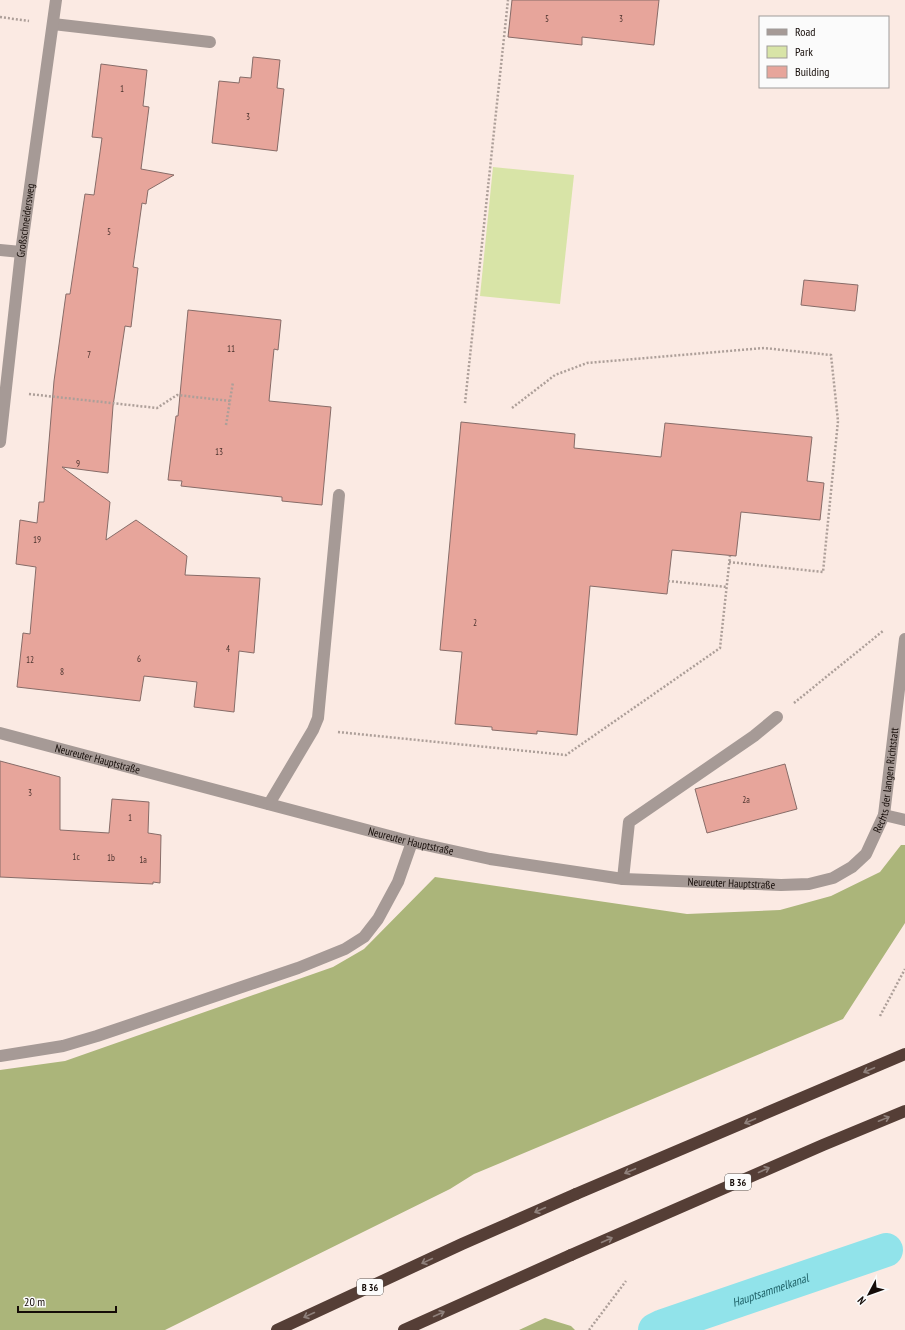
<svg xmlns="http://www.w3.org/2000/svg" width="905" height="1330" font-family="'PT Sans Narrow',sans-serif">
<rect width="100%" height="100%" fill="#fbeae3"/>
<polygon fill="#d8e4a7" points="493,167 574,175 560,304 480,296"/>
<g fill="#abb57a">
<polygon points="901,845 905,845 905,923 843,1019 474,1174 450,1189 165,1330 0,1330 0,1070 65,1061 333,967 364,949 435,877 687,914 780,910 831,896 880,872"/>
<polygon points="545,1318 571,1326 575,1330 519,1330"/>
</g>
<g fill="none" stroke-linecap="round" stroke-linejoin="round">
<path stroke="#91e3ea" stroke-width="34" id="s1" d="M 655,1330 L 663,1326 L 886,1250"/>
</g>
<g fill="#e7a59b" stroke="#876c68">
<polygon points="512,0 659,0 654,45 582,37 582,45 508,37"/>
<polygon points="253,57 280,60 277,88 284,89 277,151 212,143 219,81 239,83 240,77 251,78"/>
<polygon points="101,64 147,70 143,106 149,107 141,169 174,175 148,190 146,204 142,203 133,267 138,268 131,327 125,326 113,406 108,473 62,467 110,502 106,540 136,520 187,556 185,575 260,578 254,653 239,651 234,712 194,707 197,682 144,676 140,701 17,687 23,633 30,634 36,567 16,564 20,520 37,523 39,502 44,502 54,381 66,294 70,294 85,194 94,195 102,138 92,137"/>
<polygon points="804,280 858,285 855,311 801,305"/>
<polygon points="188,310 281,320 278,350 274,349 269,401 331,407 322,505 282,501 282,497 181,486 182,481 168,480 176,416 178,416"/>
<polygon points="461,422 575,434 574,448 661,457 665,423 812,437 807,481 824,483 820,520 741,512 736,556 672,550 667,594 590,586 577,735 537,731 537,734 492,730 492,727 455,724 462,652 440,650"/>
<polygon points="0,761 60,777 60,830 109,833 112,799 149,802 148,833 161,835 160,883 153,882 153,884 0,877"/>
<polygon points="785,764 797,809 707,833 695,789"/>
</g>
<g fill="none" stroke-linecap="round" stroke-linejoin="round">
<g stroke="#ad9f99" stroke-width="2.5" stroke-dasharray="2 2" stroke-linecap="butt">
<polyline points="0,17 29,21"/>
<polyline points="29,394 157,408 177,395 230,401"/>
<polyline points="465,403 508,0"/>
<polyline points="512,408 555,375 587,363 764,348 831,355 838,421 823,572 729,562"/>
<polyline points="226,425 233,382"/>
<polyline points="668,581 727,587"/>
<polyline points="794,703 883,631"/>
<polyline points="338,732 566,755 720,648 730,556"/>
<polyline points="880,1016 905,969"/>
<polyline points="589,1330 626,1281"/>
</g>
<g stroke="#a69a96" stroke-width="12">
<polyline points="53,24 210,42"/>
<polyline points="269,804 313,730 318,718 339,495"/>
<polyline points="884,815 905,820"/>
<polyline points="623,879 629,822 754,736 777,717"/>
<polyline points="0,1056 63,1046 97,1036 298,968 345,949 364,937 378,919 398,882 412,842"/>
</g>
<g stroke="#a69a96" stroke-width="12">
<polyline points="0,250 21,252"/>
<path id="s2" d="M 0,442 L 21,252 L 56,0"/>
<path id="s3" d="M 0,733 L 412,842 L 490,859 L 623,879 L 781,885 L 809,884 L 833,878 L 852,867 L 866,854 L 884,815 L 905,639"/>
</g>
<g stroke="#553e36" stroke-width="12">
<polyline points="277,1330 462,1244 576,1194"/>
<polyline points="404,1330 571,1255"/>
</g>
<g stroke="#553e36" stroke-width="12">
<polyline points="576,1194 905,1054"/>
<polyline points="571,1255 823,1145 905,1111"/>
</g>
</g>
<defs><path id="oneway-shaft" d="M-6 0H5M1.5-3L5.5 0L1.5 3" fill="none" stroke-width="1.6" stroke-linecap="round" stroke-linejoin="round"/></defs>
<g stroke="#8f807b">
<use href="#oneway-shaft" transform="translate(869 1070) rotate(157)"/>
<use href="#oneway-shaft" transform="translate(884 1119) rotate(-22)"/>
<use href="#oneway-shaft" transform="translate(750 1121) rotate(157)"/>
<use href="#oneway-shaft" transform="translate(764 1170) rotate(-24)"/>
<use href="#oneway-shaft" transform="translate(630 1171) rotate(157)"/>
<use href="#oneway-shaft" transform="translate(540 1210) rotate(156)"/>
<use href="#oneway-shaft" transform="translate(607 1240) rotate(-24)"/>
<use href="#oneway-shaft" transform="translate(427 1261) rotate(155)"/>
<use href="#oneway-shaft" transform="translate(439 1314) rotate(-24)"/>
<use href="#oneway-shaft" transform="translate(309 1315) rotate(155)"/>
</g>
<g text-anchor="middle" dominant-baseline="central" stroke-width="4" stroke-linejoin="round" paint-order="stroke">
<g font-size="9" fill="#4a322d">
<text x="547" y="18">5</text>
<text x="621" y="18">3</text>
<text x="122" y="88">1</text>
<text x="248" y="116">3</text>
<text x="109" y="231">5</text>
<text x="231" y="348">11</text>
<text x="89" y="354">7</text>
<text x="219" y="451">13</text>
<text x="78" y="463">9</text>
<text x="37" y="539">19</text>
<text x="475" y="622">2</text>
<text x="228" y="648">4</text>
<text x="139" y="658">6</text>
<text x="30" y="659">12</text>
<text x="62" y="671">8</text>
<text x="30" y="792">3</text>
<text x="746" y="799">2a</text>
<text x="130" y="817">1</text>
<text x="76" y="856">1c</text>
<text x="111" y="857">1b</text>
<text x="143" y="859">1a</text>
</g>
<g fill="#fbfbfb" stroke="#5a5451" stroke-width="1">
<rect x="725" y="1174" width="26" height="16" rx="3"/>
<rect x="357" y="1279" width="26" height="16" rx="3"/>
</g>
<g font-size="10" font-weight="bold" fill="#150c08">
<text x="738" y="1182">B 36</text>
<text x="370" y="1287">B 36</text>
</g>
<g font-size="11" fill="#150c08" stroke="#fbfbfb">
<text stroke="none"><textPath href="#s2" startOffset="223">Großschneidersweg</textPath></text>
<text stroke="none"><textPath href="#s3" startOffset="101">Neureuter Hauptstraße</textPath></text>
<text stroke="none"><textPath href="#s3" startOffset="970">Rechts der langen Richtstatt</textPath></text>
<text stroke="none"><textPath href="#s3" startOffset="425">Neureuter Hauptstraße</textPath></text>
<text stroke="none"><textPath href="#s3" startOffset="749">Neureuter Hauptstraße</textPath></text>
</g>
<g font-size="12" font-style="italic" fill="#1e6167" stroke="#fbfbfb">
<text stroke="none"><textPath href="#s1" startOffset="122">Hauptsammelkanal</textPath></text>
</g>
</g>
<rect x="759" y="16" width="130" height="72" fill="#fbfbfb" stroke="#9f9b9a"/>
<rect x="767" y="29" width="20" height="6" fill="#a69a96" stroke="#9f9b9a"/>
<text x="795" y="36" font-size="12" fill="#150c08">Road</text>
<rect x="767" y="46" width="20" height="12" fill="#d8e4a7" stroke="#9f9b9a"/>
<text x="795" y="56" font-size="12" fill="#150c08">Park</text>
<rect x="767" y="66" width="20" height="12" fill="#e7a59b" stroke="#9f9b9a"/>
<text x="795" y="76" font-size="12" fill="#150c08">Building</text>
<g transform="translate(869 1294) rotate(229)" stroke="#fbfbfb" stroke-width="3" paint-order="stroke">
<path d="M0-3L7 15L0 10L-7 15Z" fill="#150c08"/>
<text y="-6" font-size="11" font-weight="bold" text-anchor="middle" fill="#150c08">N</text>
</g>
<path d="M18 1306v6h98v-6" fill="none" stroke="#150c08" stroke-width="2"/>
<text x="24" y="1306" font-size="12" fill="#150c08" stroke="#fbfbfb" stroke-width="3" paint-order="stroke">20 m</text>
</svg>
